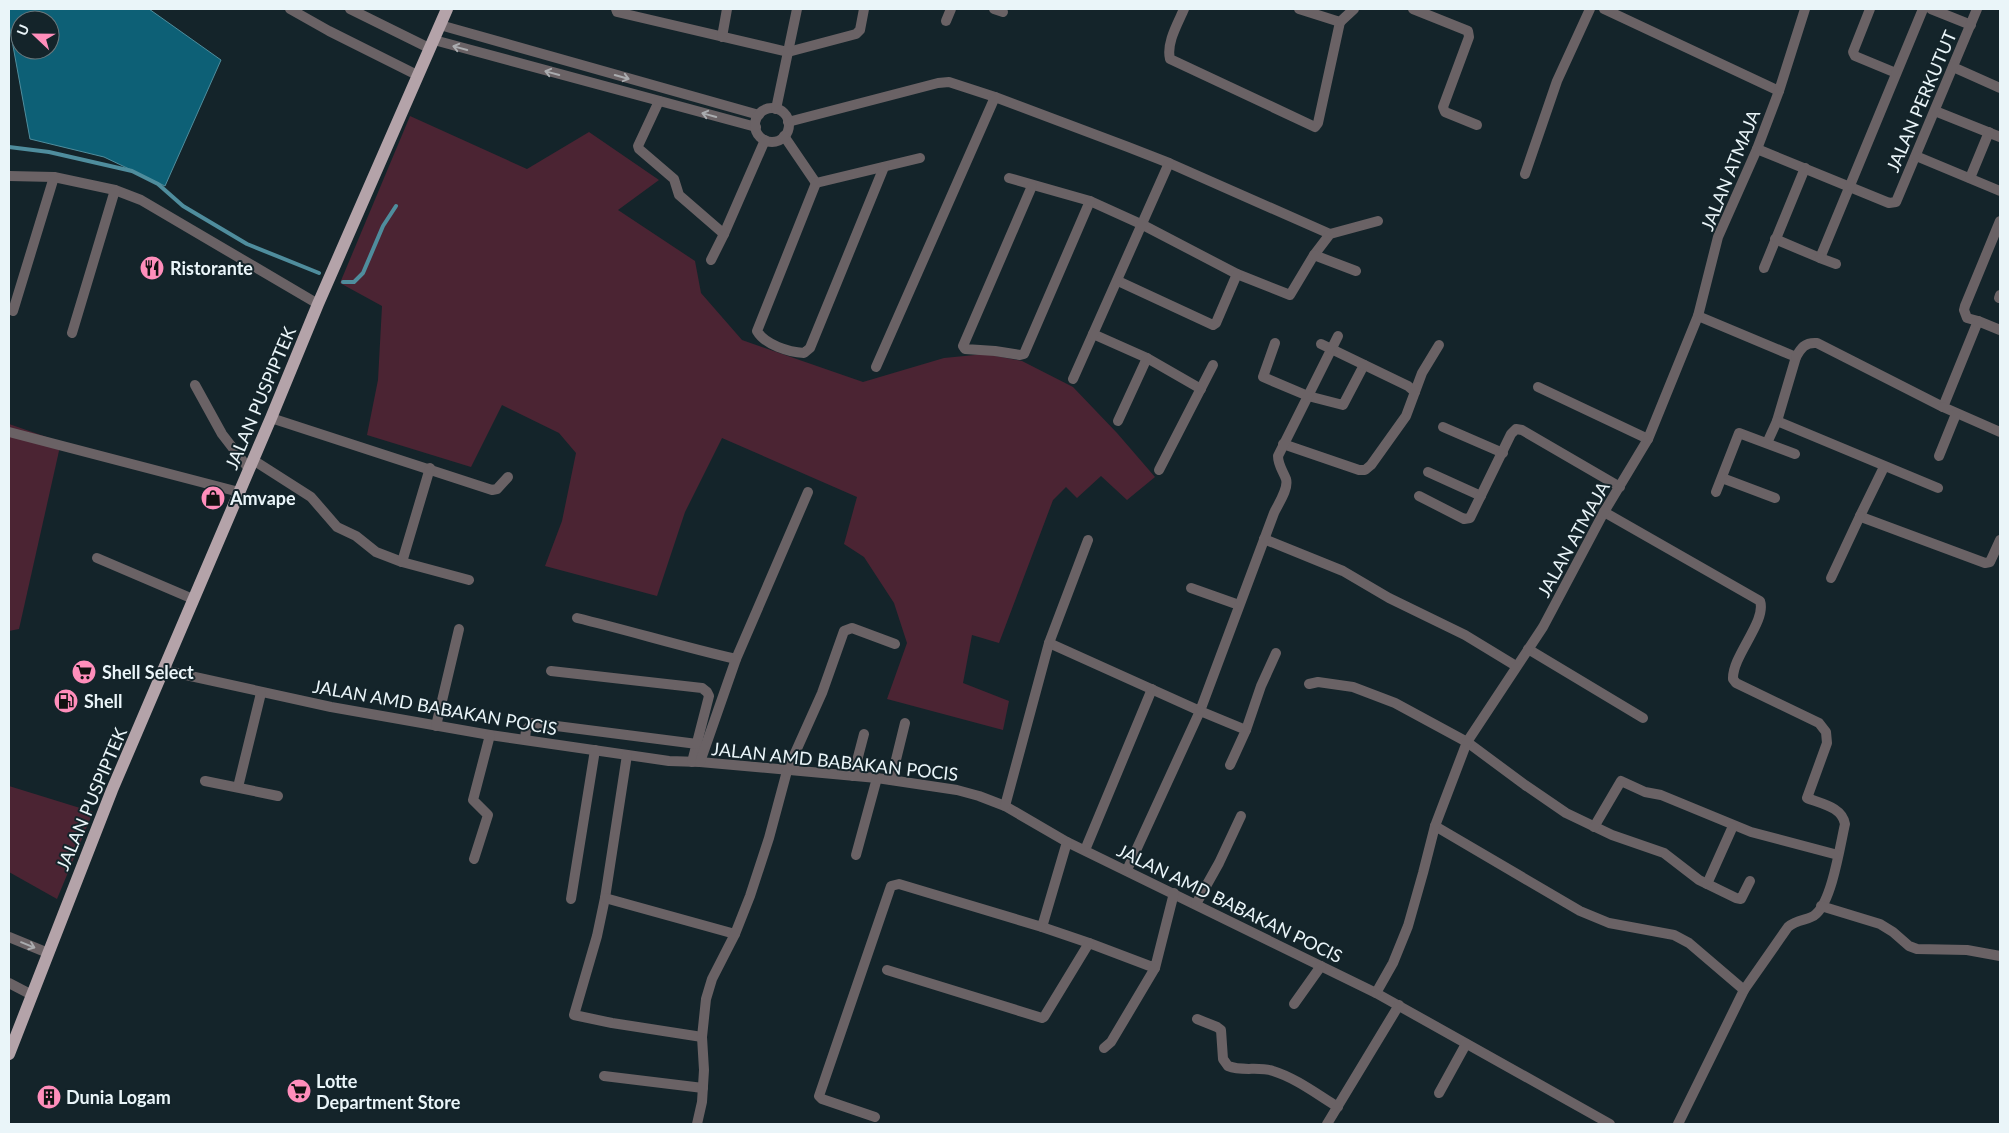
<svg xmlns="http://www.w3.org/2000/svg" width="2009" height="1133" font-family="Lato,sans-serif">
<rect width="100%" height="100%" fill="#14242a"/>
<g fill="#4b2433">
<polygon points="410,116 527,169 589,132 659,180 618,210 695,261 701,293 742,340 863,382 944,358 985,354 1022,361 1073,387 1117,433 1155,477 1127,500 1101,476 1077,498 1066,487 1053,500 999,643 972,635 963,683 1009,701 1003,730 887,699 907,643 894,603 864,557 844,544 857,497 722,438 685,512 657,596 545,566 562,521 576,453 559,433 502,405 471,467 367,435 378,380 382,306 340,283"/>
<polygon points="9,424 61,442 19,629 9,631"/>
<polygon points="9,786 93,812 57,899 9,872"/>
</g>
<path fill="#0d6076" stroke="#4f8d9d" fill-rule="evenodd" d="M 9,9 L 149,9 L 221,60 L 165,186 L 104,157 L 30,139 L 9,24 ZM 20,20 L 50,20 L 50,50 L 20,50 Z"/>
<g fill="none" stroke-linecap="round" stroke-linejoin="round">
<g stroke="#4f8d9d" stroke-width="4">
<polyline points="9,147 49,152 132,171 158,184 183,206 247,244 319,273"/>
<polyline points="343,282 354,282 363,273 383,226 396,206"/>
</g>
<g stroke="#6a6265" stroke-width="10">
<polyline points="290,9 329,31 417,75"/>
<polyline points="350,9 429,48"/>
<polyline points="616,9 617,12 788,52 856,34 860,30 864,9"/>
<polyline points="994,9 1003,12"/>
<path d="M 1184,9 C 1178,23 1166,43 1170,59 L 1315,127 L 1318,123 L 1340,22"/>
<polyline points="1299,9 1340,22 1354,9"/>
<polyline points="1413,9 1468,31 1469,37 1443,107 1445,112 1477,125"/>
<polyline points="1604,9 1779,91"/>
<polyline points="1870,9 1853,52 1855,56 1896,73"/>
<polyline points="1931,9 1971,25"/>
<polyline points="946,21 951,9"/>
<polyline points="440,25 759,115"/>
<polyline points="722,37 727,9"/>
<polyline points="434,40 756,127"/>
<polyline points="1953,67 2000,88"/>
<polyline points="659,101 638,146 639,149 674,179 679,195 724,234"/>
<circle cx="772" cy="125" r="17"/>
<polyline points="776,109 797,9"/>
<polyline points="1935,111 2000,137"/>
<polyline points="788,122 938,83 949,82 995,97 1128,147 1169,163 1330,234"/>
<polyline points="784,136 816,183 920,158"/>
<polyline points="1757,149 1889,203 1896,202 1977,9"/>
<polyline points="1916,156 2000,191"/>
<polyline points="1525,174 1557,81 1590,9"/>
<polyline points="9,176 54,177 115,190 141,200 318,304"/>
<polyline points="1009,178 1090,201 1143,225 1237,274 1290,295 1314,255 1330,234 1378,221"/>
<polyline points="1970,178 1989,132"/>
<path d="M 816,183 L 757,331 C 765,345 789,352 804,353 L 810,348 L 884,167"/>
<polyline points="1032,186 963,346 965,349 995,351 1020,355 1024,354 1090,201"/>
<polyline points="1775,239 1820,258 1923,9"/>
<polyline points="1314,255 1356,271"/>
<polyline points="1820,258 1836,264"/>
<polyline points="711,260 724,234 765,140"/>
<polyline points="1764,268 1805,168"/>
<polyline points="1118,281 1213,325 1216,323 1237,274"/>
<polyline points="1999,298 2000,295"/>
<polyline points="13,311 54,177"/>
<polyline points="1698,316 1796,357 1777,421 1938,488"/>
<polyline points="1978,321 1967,318 1964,310 1965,306 2000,221"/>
<polyline points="72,333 115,190"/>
<polyline points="1093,334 1147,358 1201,389"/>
<polyline points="1275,343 1263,377 1308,396 1343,405 1364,365"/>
<polyline points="1321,344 1408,386 1415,392"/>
<path d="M 1796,357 C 1801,348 1805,342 1817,343 L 1943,407 L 1978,321 L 2000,330"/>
<polyline points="876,367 995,97"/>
<polyline points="1073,379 1169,163"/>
<polyline points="195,385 222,434 249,469"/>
<polyline points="1538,387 1648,439"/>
<polyline points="1943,407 2000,432"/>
<polyline points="271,418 492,490 497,489 508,477"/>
<polyline points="1118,421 1147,358"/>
<polyline points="1443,427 1503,453"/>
<polyline points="9,432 239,492"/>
<polyline points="1767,443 1777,421"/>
<polyline points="1283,444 1359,470 1365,470 1371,465 1406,416 1422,373 1439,345"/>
<polyline points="1939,456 1956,414"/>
<polyline points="253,460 311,497 337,527 356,536 376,552 402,562 469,580"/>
<polyline points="1884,467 1860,516 1864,518 1985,563 1990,562 2000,540"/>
<polyline points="1159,470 1213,365"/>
<polyline points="1428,472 1481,496"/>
<polyline points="1722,478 1775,498"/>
<polyline points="1716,492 1739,433 1795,454"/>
<polyline points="1419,496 1464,519 1470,518 1511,434 1516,429 1522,430 1620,487"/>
<path d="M 1604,512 L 1760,601 C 1767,621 1732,656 1733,679 L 1736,683 L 1819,723 L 1826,732 L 1827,743 L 1807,798 C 1822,804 1842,807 1845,824 C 1840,846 1832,900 1816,914 C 1809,921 1798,918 1788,927 L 1744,990 L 1678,1124"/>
<polyline points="1264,539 1343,571 1389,598 1465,635 1516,666"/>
<polyline points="97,558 193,599"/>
<polyline points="402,562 430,468"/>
<polyline points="1831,578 1860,516"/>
<polyline points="1191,588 1239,605"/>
<path d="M 577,618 C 631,631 683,647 736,659"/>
<path d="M 1049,643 L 1200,711 L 1274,513 C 1278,504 1289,489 1286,479 C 1283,471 1278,465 1278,456 L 1338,336"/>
<polyline points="1528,649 1643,718"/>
<polyline points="163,670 331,707 490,735 669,761 700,762 877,778 957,790 979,796 1005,806 1067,842 1376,993 1610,1124"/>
<polyline points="551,671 702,688 707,692 709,696 692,762"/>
<polyline points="1309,684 1318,682 1353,687 1395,703 1467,742 1525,785 1566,813 1612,835 1664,853 1699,880 1736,898 1741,899 1750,881"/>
<polyline points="436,726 459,629"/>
<polyline points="1246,730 1261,686 1276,653"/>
<polyline points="525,739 526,730 533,723 697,744"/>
<polyline points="627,755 605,898 597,936 574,1015 612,1023 702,1037"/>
<polyline points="700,762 736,659 808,492"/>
<polyline points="853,776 864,734"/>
<polyline points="891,780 905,723"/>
<polyline points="205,781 278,796"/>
<polyline points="238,787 261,693"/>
<polyline points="1005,806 1049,643 1088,540"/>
<polyline points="1435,826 1580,911 1609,923 1674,935 1689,943 1744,990"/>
<polyline points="1594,827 1621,781 1645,792 1661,795 1751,832 1838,855"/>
<polyline points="1085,850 1152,689"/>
<polyline points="856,855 877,778"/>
<polyline points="474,859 488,815 473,800 490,735"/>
<polyline points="1127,870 1200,711 1246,730 1230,765"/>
<polyline points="1707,884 1733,826"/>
<polyline points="605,898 735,934"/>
<polyline points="571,899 595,750"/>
<polyline points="1196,904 1219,863 1241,816"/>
<polyline points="1821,906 1880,924 1893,932 1909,946 1917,949 1967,950 2000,956"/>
<polyline points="1042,927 1089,943 1155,968 1174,893"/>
<polyline points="9,937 48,953"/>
<polyline points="887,970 1042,1018 1044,1017 1089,943"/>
<polyline points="9,983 32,995"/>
<polyline points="1376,993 1393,963 1408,926 1423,873 1435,826 1467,742 1543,627 1604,512 1648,439 1698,316 1718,237 1757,149 1779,91 1805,9"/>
<polyline points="1294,1004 1321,966"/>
<path d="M 1197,1019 L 1217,1027 L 1221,1030 L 1223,1059 L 1228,1066 C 1243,1072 1258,1066 1273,1071 C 1296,1078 1318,1095 1338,1107"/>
<polyline points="1104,1048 1111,1042 1155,968"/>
<polyline points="604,1076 703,1088"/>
<polyline points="1439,1093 1466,1044"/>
<polyline points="875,1117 822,1099 819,1096 891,886 899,884 1042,927 1067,842"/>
<polyline points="697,1124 702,1102 704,1070 702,1037 706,999 712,979 735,934 750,896 769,838 787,771 822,693 844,631 852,628 895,644"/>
<polyline points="1327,1124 1399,1005"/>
</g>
<polyline stroke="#b4a3a9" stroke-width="12" points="9,1054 112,790 271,418 318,304 447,9"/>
</g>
<defs><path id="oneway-shaft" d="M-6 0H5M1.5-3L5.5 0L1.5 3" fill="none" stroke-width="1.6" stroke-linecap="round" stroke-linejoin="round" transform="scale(1.25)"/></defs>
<g stroke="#aaacaf">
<use href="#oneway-shaft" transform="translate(460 48) rotate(-165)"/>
<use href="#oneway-shaft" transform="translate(552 73) rotate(-165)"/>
<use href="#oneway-shaft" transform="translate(622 77) rotate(16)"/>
<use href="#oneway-shaft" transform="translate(709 115) rotate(-165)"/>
<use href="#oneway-shaft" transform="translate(28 945) rotate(22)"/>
</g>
<defs>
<symbol id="restaurant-disc" viewBox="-11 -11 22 22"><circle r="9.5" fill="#ff8ebb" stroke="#14242a"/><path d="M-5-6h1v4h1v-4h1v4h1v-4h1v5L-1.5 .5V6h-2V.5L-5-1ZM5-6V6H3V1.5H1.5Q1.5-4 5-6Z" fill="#111"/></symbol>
<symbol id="shop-disc" viewBox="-11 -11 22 22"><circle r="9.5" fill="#ff8ebb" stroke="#14242a"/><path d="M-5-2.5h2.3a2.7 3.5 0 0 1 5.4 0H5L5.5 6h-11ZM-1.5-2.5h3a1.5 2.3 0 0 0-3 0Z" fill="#111"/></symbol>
<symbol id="supermarket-disc" viewBox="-11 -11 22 22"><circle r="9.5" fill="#ff8ebb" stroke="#14242a"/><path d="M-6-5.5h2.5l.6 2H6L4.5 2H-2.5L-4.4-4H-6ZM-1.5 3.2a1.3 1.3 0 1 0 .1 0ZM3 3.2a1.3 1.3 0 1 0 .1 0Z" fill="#111"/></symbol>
<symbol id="fuel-disc" viewBox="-11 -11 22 22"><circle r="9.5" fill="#ff8ebb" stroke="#14242a"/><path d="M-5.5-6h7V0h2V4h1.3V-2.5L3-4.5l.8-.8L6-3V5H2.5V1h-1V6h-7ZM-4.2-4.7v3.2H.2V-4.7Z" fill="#111"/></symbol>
<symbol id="building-disc" viewBox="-11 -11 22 22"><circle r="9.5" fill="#ff8ebb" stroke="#14242a"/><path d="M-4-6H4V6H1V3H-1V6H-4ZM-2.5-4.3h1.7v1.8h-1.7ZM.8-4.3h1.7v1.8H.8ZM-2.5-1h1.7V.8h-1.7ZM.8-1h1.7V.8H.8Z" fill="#111"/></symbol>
</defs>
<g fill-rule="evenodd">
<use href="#restaurant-disc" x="138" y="254" width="28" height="28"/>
<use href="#shop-disc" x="199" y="484" width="28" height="28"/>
<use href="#supermarket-disc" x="70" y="658" width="28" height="28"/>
<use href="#fuel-disc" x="52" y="687" width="28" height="28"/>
<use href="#supermarket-disc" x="285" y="1077" width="28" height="28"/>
<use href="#building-disc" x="35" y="1083" width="28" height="28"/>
</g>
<g text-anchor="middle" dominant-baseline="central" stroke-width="4" stroke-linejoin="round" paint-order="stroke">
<g font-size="18" fill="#eaf5f9" stroke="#14242a">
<text transform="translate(1921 101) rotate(-67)">JALAN PERKUTUT</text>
<text transform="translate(1730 170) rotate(-68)">JALAN ATMAJA</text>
<text transform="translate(260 398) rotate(-67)">JALAN PUSPIPTEK</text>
<text transform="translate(1573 539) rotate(-61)">JALAN ATMAJA</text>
<text transform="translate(435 707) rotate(10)">JALAN AMD BABAKAN POCIS</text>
<text transform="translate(835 761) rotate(6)">JALAN AMD BABAKAN POCIS</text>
<text transform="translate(91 799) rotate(-67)">JALAN PUSPIPTEK</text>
<text transform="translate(1230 903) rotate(26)">JALAN AMD BABAKAN POCIS</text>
</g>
<g font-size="18" font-weight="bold" fill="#eaf5f9" stroke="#14242a" text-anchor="start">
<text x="170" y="268">Ristorante</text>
<text x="230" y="498">Amvape</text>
<text x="102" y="672">Shell Select</text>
<text x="84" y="701">Shell</text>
<text x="316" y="1081">Lotte<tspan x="316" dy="21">Department Store</tspan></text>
<text x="66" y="1097">Dunia Logam</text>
</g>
</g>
<rect width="2009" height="1133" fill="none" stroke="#eaf5f9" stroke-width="20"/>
<g transform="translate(35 35) rotate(292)"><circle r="24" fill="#14242a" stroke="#6a787d"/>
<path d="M0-4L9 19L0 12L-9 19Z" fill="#ff8ebb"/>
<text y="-8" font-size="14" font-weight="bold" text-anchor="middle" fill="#eaf5f9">U</text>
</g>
</svg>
